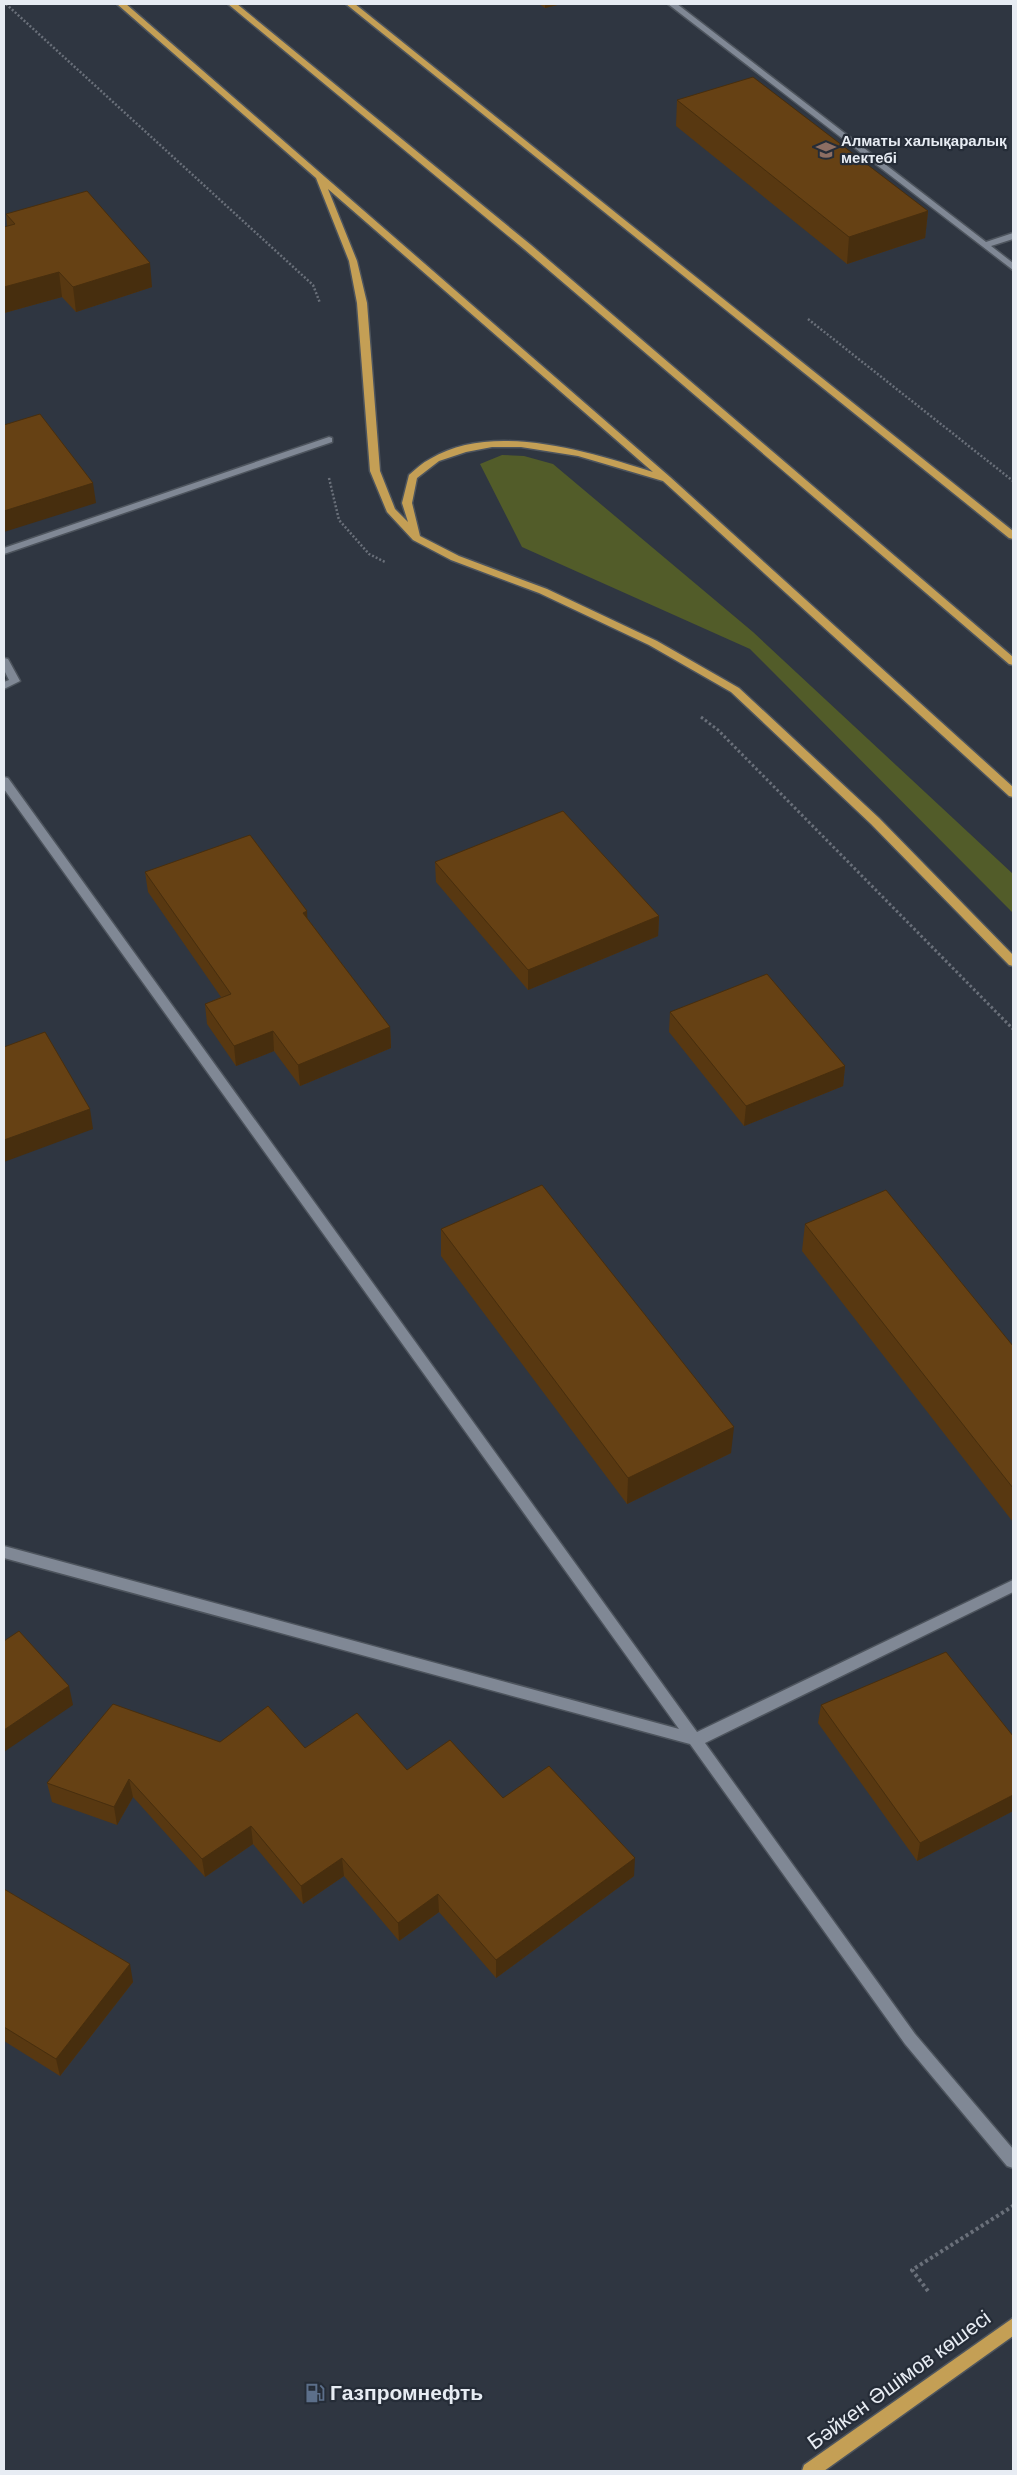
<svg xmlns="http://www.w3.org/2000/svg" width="1017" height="2475" font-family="'DM Sans',sans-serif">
<rect width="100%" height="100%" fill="#2f3641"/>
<polygon fill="#525c29" points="502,455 524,456 553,464 753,632 1013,874 1013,913 750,649 522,547 480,464"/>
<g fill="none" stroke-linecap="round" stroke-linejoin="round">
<defs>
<g id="minor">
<polygon points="668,4 677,4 986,242 1013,233 1013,239 991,246 1013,263 1013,270"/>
<polygon points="329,437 332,438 332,442 4,554 4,548"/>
<polygon points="4,658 8,659 20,681 4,689 4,682 9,680 4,670"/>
<polygon points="4,777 8,778 697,1732 1013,1580 1013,1592 705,1743 915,2034 1013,2149 1013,2168 1007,2166 905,2044 690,1744 4,1558 4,1546 679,1729 4,789"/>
</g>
<g id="major">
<path d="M 117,4 L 126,4 L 670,477 L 1013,787 L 1013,797 L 1009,796 L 663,481 L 578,456 L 521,447 L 492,447 L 466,452 L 439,461 L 417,478 L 412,503 L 420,536 L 459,556 L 547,589 L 657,641 L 739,688 L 879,818 L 1013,955 L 1013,966 L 1009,965 L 871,824 L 731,692 L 649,645 L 539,593 L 451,560 L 413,540 L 387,512 L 370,471 L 357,303 L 349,261 L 316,178 ZM 328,189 L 653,472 C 589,452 493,421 430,459 C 422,463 416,469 409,475 L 402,503 L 408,522 L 395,509 L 380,471 L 367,303 L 357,261 Z"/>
<polygon points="228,4 237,4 531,245 1013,657 1013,665 1009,664 524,249"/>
<polygon points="346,4 355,4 1013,531 1013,539 1009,538"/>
<polygon points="1013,2318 1013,2336 824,2471 802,2471 804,2465"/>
</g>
</defs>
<use href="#minor" stroke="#4d545d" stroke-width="3"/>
<use href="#major" stroke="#4d545d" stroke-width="3"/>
<g stroke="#6a707a" stroke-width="2.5" stroke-dasharray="2 2" stroke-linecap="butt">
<polyline points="6,4 313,285 320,303"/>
<polyline points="808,319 1013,481"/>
<polyline points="329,478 339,520 369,554 385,562"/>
</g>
<polyline stroke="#6a707a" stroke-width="3" stroke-dasharray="2.5 2.5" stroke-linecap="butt" points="701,717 718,730 1013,1029"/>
<polyline stroke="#6a707a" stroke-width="4" stroke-dasharray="3 3" stroke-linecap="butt" points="928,2291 912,2270 1013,2206"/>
<use href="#minor" fill="#808895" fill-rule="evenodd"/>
<use href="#major" fill="#c49f55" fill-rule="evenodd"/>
</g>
<g fill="#583811">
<polygon points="539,4 561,4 545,8"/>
<polygon points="677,100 928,211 925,238 847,264 676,126"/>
<polygon points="6,214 152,287 76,312 62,297 4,313 4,227 7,226"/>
<polygon points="435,862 659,916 658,936 528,990 436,882"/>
<polygon points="145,872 307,918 390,1027 391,1048 300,1086 274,1051 236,1066 207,1024 205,1004 221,997 148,892"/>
<polygon points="670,1012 845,1066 843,1086 744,1126 669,1032"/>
<polygon points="805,1224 1013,1346 1013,1522 802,1251"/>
<polygon points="441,1229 731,1453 627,1504 441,1256"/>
<polygon points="821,1705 1013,1736 1013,1811 917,1861 818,1723"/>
<polygon points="220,1742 305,1748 407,1770 503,1798 634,1876 496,1978 439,1912 399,1941 344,1876 303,1904 253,1844 205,1877 133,1797 117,1825 52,1802 47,1783"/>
<polygon points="4,1889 133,1982 60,2076 4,2041"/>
</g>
<g fill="#472e0e">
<polygon points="545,4 561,4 545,8"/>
<polygon points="928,211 925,238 847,264 849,237"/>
<polygon points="150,263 152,287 76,312 73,287"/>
<polygon points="59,272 62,297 4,313 4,287"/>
<polygon points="93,483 96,503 4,532 4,511"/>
<polygon points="307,911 308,932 303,913"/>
<polygon points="659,916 658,936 528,990 528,970"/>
<polygon points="390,1027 391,1048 300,1086 298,1065"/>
<polygon points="273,1031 274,1051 236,1066 234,1046"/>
<polygon points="845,1066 843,1086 744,1126 746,1106"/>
<polygon points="90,1109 93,1129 4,1162 4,1140"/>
<polygon points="734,1427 731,1453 627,1504 628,1478"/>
<polygon points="69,1686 73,1705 4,1752 4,1730"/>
<polygon points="129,1779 133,1797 117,1825 114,1807"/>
<polygon points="1013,1795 1013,1811 917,1861 920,1843"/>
<polygon points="251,1826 253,1844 205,1877 202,1859"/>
<polygon points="342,1858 344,1876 303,1904 301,1886"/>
<polygon points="635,1858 634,1876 496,1978 496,1960"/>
<polygon points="438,1894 439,1912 399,1941 398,1923"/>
<polygon points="130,1964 133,1982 60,2076 56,2059"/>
</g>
<g fill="#664114" stroke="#472e0e">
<polygon points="753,77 928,211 849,237 677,100"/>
<polygon points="87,191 150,263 73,287 59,272 4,287 4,227 15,224 6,214"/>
<polygon points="40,414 93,483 4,511 4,425"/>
<polygon points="563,811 659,916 528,970 435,862"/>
<polygon points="250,835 307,911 303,913 390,1027 298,1065 273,1031 234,1046 205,1004 231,994 145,872"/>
<polygon points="767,974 845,1066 746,1106 670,1012"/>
<polygon points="45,1032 90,1109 4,1140 4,1047"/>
<polygon points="542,1185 734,1427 628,1478 441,1229"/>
<polygon points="886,1190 1013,1346 1013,1488 805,1224"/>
<polygon points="19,1631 69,1686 4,1730 4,1641"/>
<polygon points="946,1652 1013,1736 1013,1795 920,1843 821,1705"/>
<polygon points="113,1704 220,1742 268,1706 305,1748 357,1713 407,1770 450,1740 503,1798 549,1766 635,1858 496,1960 438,1894 398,1923 342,1858 301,1886 251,1826 202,1859 129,1779 114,1807 47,1783"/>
<polygon points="4,1889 130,1964 56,2059 4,2027"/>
</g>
<defs>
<symbol id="school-bare" viewBox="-9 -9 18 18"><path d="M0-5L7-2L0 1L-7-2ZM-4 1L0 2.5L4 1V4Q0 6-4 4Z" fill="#8d6e63" stroke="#252c37" stroke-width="2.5" paint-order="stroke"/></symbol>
<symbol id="fuel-bare" viewBox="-9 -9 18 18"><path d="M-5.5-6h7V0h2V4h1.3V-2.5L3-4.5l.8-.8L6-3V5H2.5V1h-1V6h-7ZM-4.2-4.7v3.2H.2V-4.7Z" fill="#5c6f8a" stroke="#252c37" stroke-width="2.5" paint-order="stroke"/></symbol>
</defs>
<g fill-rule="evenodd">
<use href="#school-bare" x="812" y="136" width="28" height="28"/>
<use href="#fuel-bare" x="301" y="2379" width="28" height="28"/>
</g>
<g text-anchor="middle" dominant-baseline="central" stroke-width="4.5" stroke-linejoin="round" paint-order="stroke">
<g font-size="15" font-weight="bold" fill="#e7ecf3" stroke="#252c37" text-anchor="start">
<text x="841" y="141">Алматы халықаралық<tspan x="841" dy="17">мектебі</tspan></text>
</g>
<g font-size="21" fill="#e7ecf3" stroke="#252c37">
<text transform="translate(899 2380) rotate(-36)">Бәйкен Әшімов көшесі</text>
</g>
<g font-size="21" font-weight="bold" fill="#e7ecf3" stroke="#252c37" text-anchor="start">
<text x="330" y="2393">Газпромнефть</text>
</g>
</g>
<rect width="1017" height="2475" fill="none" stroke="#e7ecf3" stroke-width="10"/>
</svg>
